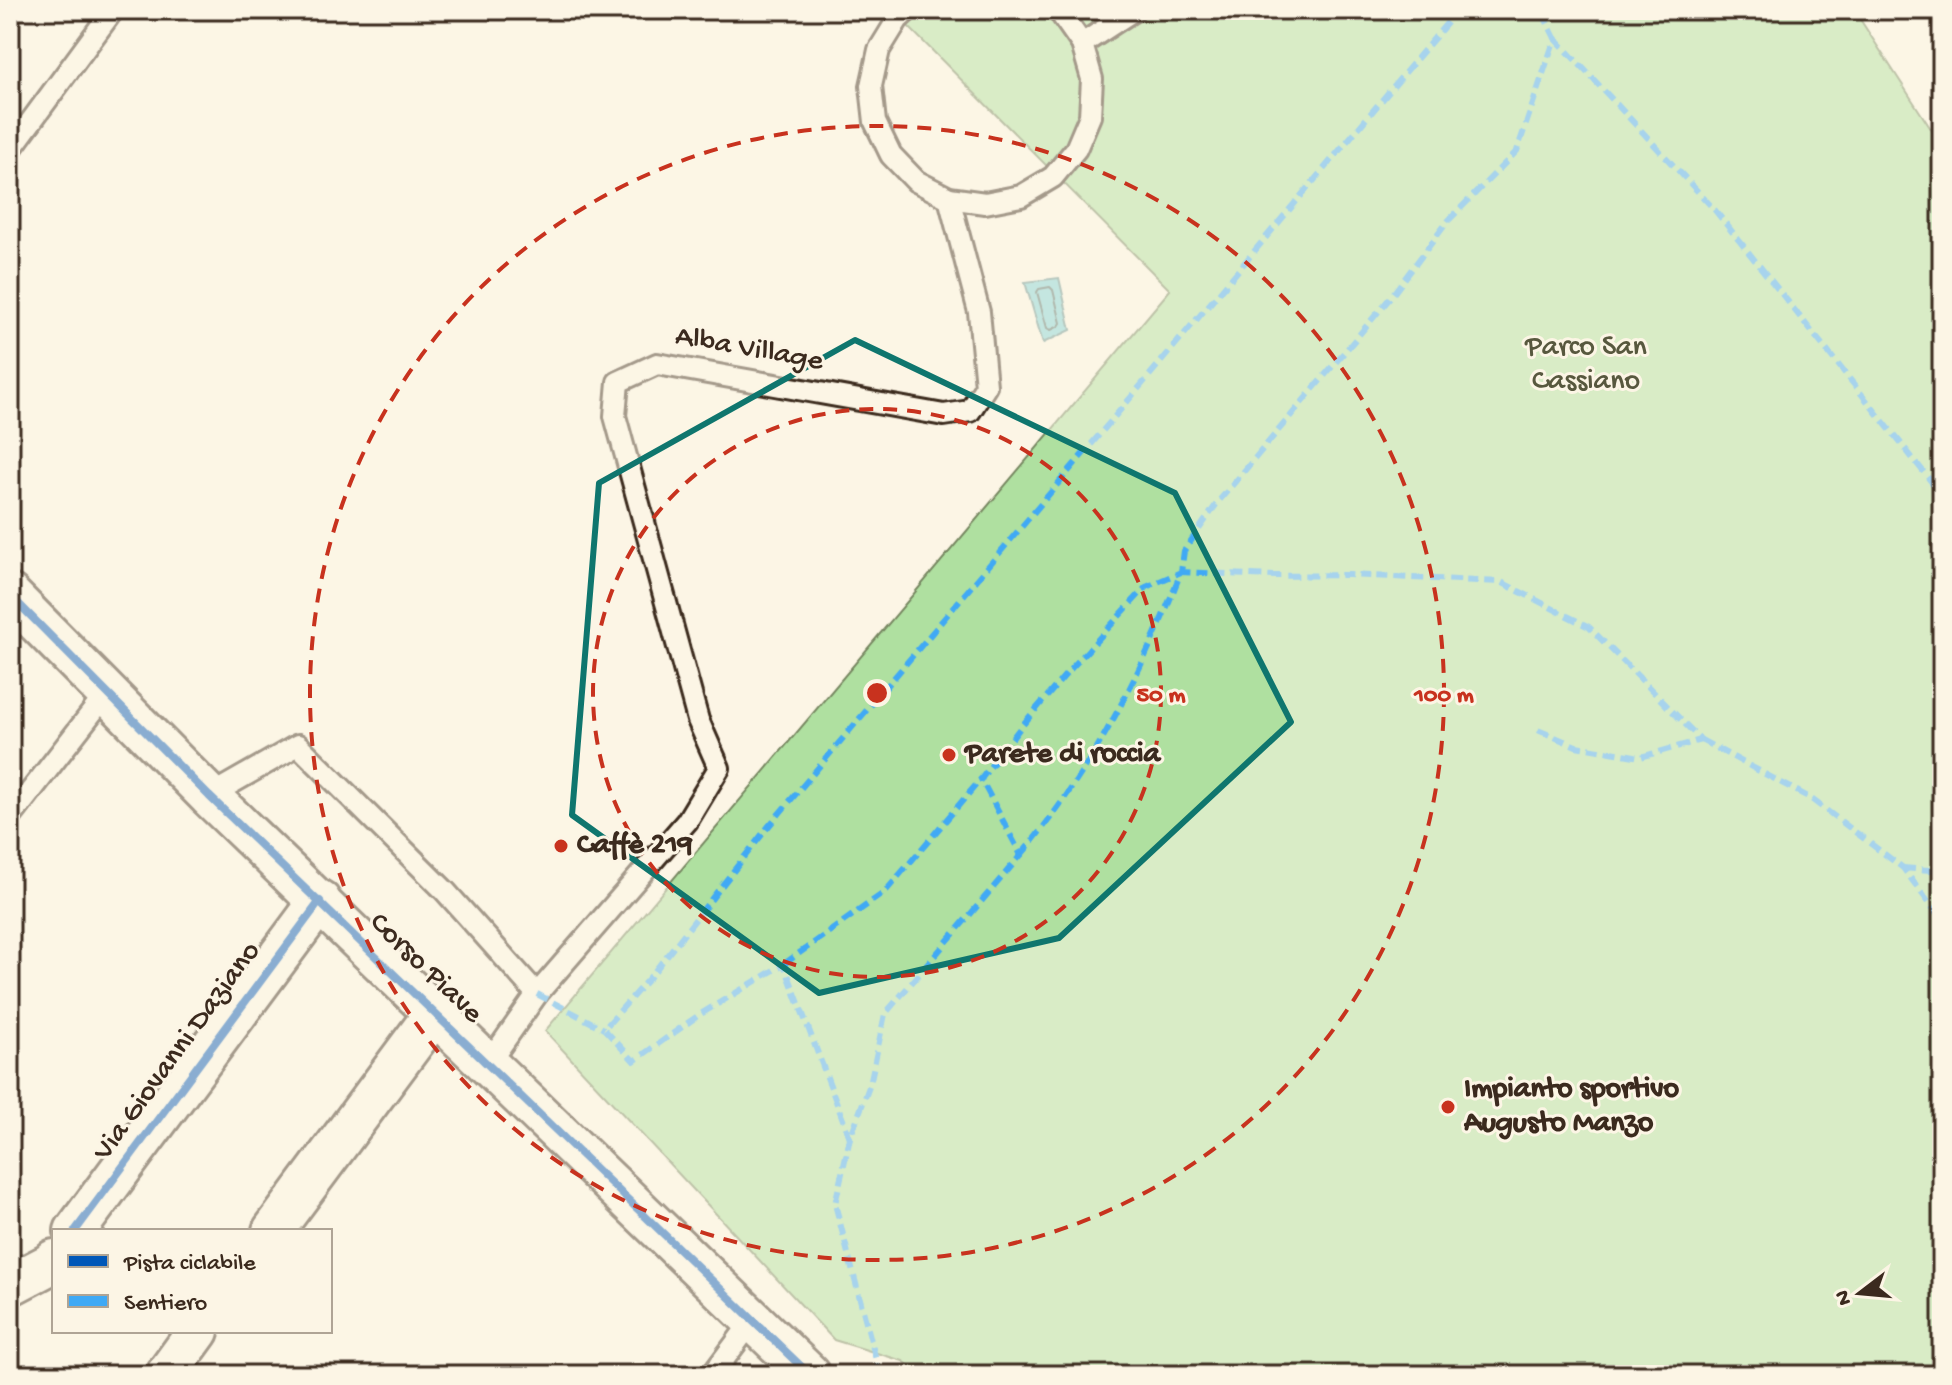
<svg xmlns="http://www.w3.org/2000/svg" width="1952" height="1385" font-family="'Gochi Hand',sans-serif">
<rect width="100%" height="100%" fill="#fcf5e5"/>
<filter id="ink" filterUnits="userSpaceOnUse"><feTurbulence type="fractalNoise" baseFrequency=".0125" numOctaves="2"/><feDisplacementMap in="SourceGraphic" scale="16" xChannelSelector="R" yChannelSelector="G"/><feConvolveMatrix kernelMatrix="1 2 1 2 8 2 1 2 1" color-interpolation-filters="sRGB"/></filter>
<g filter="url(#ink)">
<polygon fill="#afe0a0" stroke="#75855f" stroke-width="2" points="892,10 1854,10 1942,146 1942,1375 922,1375 903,1361 834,1340 545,1031 1170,290"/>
<polygon fill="#82d3d9" stroke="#668f8e" stroke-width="2" points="1059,278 1071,330 1043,343 1025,282"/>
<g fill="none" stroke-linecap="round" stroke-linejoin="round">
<polygon stroke="#576e69" stroke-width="2" points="1050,287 1053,290 1061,323 1059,326 1051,330 1047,328 1037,292 1039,289"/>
<defs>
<g id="service">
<polyline points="908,10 898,19 879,50 871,86 875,122 891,155 916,181 949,198 985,203 1021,196 1053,177 1076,149 1090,116 1092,79 1082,44 1061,14 1056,10"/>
<polyline points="1082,44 1134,10"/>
<polyline points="10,150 113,10"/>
<polyline points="209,796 298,745 445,891 537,994 687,821 719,768 698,720 615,416 618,382 657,364 944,415 970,411 986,386 979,312 949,198"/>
<polyline points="10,818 107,693"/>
<polyline points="488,1064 537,994"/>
<polyline points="712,1375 753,1320"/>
</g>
<g id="minor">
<polyline points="10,595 209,796 810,1375"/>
<polyline points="75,1231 320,901"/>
<polyline points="273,1231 435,1013"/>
<polyline points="10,1285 52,1263 54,1260"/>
<polyline points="166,1375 198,1331"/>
</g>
</defs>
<use href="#service" stroke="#3b2a1e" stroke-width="26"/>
<use href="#minor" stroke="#3b2a1e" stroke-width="46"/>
<use href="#service" stroke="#fcf5e5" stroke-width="20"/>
<use href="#minor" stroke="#fcf5e5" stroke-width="40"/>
<g stroke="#3fa9f5" stroke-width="6" stroke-dasharray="12 6" stroke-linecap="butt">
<polyline points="1555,38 1714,209 1942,495"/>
<polyline points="1701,740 1810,798 1903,868 1942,920"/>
<path d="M 1021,855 C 1092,771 1141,674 1181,572 L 1275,576 L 1349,575 L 1501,582 L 1589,627 L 1701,740 L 1641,757 L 1576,746 L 1533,728"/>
<polyline points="1903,868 1942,871"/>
<polyline points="784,964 885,892 981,779"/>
<polyline points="537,994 604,1029"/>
<polyline points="850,1138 784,964 699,1015 634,1061 604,1029 650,977 768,827 1458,10"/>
<polyline points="880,1375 835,1204 850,1138 870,1084 885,1014 1021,855 981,779 1020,728 1067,673 1146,587 1181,572 1184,551 1218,502 1390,298 1448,221 1517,151 1555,38 1541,10"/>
</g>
<defs>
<g id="cycleway">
<polyline points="10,595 209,796 810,1375"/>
<polyline points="75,1231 320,901"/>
</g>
</defs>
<use href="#cycleway" stroke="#fcf5e5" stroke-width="13"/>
<use href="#cycleway" stroke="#0057b8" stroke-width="8"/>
</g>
</g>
<path d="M0 0H1952V1385H0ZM 855,340 L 1175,493 L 1291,722 L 1059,938 L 819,993 L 572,815 L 599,483 Z" fill="#fcf5e5" fill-opacity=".55" fill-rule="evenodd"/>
<path fill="none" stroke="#0f766e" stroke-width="6" stroke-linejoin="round" d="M 855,340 L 1175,493 L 1291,722 L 1059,938 L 819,993 L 572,815 L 599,483 Z"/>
<g fill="none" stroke="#c8321e" stroke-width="4" stroke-dasharray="14 10">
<circle cx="877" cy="693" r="284"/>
<circle cx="877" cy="693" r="567"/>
</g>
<g fill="#c8321e" stroke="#fcf5e5" stroke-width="3">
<circle cx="949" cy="755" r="8"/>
<circle cx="561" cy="846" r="8"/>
<circle cx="1448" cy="1107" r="8"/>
</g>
<g text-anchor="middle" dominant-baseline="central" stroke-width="6" stroke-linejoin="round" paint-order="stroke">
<g font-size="30" fill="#58583e" stroke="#fcf5e5">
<text x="1586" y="348">Parco San<tspan x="1586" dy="34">Cassiano</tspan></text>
</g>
<g font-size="30" fill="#3b2a1e" stroke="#fcf5e5">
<text transform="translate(749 350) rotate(10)">Alba Village</text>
<text transform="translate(425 969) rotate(44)">Corso Piave</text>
<text transform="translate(178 1052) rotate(-54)">Via Giovanni Daziano</text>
</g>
<g font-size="30" font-weight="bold" fill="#3b2a1e" stroke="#fcf5e5" text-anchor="start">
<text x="965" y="755">Parete di roccia</text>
<text x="577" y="846">Caffè 219</text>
<text x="1464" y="1090">Impianto sportivo<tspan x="1464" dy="34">Augusto Manzo</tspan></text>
</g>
</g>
<circle cx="877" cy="693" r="12" fill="#c8321e" stroke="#fcf5e5" stroke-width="4"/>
<g font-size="24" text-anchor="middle" font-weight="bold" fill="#c8321e" stroke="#fcf5e5" stroke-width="6" stroke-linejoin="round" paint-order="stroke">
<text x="1161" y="701">50 m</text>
<text x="1444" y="701">100 m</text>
</g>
<rect width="1952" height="1385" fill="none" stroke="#fcf5e5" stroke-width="40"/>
<rect x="20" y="20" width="1912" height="1345" fill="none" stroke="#3b2a1e" stroke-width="3" filter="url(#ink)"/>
<rect x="52" y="1229" width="280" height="104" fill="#fcf5e5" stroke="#afa495" stroke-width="2"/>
<rect x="68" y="1255" width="40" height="12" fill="#0057b8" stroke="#afa495" stroke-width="2"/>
<text x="124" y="1269" font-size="24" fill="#3b2a1e">Pista ciclabile</text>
<rect x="68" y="1295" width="40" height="12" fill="#3fa9f5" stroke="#afa495" stroke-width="2"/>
<text x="124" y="1309" font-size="24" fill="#3b2a1e">Sentiero</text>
<g transform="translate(1860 1293) rotate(254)" stroke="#fcf5e5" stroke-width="6" paint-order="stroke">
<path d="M0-6L14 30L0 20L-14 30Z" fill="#3b2a1e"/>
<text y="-12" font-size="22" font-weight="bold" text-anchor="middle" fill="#3b2a1e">N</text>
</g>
</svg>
